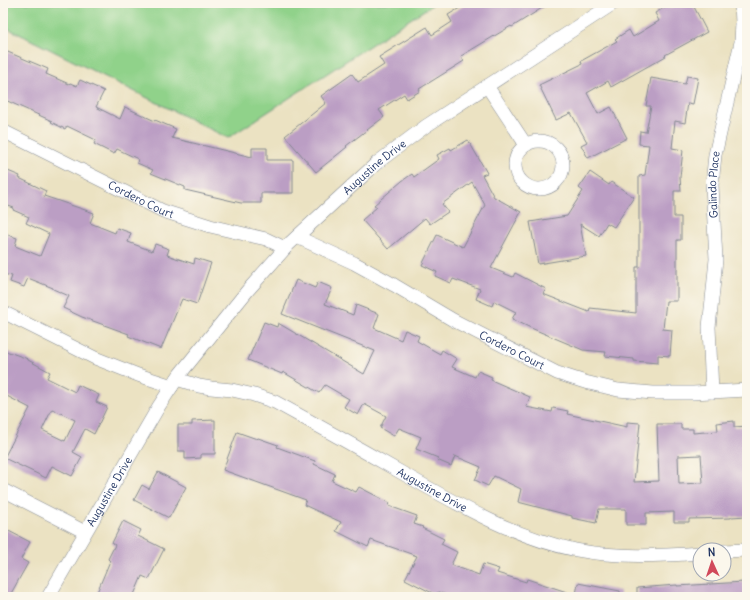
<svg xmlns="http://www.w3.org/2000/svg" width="750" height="600" font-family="Delius,sans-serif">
<rect width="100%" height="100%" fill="#fbf7ec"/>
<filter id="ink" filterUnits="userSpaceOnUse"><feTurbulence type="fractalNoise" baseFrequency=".025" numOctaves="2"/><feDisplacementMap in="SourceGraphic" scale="8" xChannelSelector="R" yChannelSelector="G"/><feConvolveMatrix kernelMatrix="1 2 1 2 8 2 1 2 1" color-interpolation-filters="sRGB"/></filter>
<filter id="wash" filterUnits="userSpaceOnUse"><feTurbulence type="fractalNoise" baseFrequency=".012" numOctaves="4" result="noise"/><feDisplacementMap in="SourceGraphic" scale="16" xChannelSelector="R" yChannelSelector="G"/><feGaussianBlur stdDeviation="0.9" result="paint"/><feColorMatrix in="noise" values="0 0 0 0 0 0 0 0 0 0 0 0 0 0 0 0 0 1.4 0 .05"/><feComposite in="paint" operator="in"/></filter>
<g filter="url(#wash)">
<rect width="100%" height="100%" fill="#ebe2c2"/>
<polygon fill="#90d28a" stroke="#568074" points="3,3 435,3 228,138 3,26"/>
<g id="blocks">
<g fill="#bb9ec4" fill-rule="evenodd">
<polygon points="468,3 550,3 512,27 511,26 461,56 464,61 419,89 420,91 407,99 404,94 379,110 384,117 346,146 347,147 316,172 285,136 326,103 321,96 352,74 358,82 384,65 379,57 427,27 432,35 452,22 448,15"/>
<polygon points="679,3 692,3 707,32 665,55 666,56 611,87 608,81 587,93 598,114 611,107 627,138 588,158 581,145 587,142 571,113 556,120 539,85 582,64 581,61 617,41 615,39 629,30 633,37 659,21 655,13 669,5 670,8"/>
<polygon points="3,50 48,69 46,74 69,84 70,83 77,86 80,80 104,91 96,107 120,119 125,107 155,121 155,120 176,129 172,138 252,157 252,148 267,148 267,160 293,160 293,193 261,193 261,203 241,203 185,190 185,187 151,173 153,170 137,163 138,159 117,149 114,154 94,144 96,140 67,126 65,129 51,122 52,121 3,99"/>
<polygon points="687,76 698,78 693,104 688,103 685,123 675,121 672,148 683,150 680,177 681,191 674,191 674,217 681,217 681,240 677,240 677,301 666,301 663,329 672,330 670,356 658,355 658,363 634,361 634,359 605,356 606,352 583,350 531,328 512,319 516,312 494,301 492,306 476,299 480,289 453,279 451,283 435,276 437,272 422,265 437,235 463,247 485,205 472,182 442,204 448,212 430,224 425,218 388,249 362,220 377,207 374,205 402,181 412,174 414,177 439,159 437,155 450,148 451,150 468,140 487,173 482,175 494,197 521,212 491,268 513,277 515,273 546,289 543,294 589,312 590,308 636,313 636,267 639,267 639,176 645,175 649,145 639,144 640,131 646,132 651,106 646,106 651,78 685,84"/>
<polygon points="3,169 20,176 19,178 46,191 44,196 94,213 90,223 115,233 117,228 131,233 128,242 152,251 155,244 169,249 167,255 194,264 195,258 211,263 197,304 182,299 161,349 128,336 129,334 82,317 63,308 69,296 53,289 53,288 28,278 24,287 10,282 12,276 3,274 3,233 17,238 15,246 40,256 49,234 26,223 29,217 13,210 14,208 3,204"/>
<polygon points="590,172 609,185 611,182 634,197 614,227 607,223 599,236 580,224 586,256 538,264 530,222 567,216 583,191 579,188"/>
<path d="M 296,280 L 315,288 L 318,282 L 332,288 L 325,304 L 353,315 L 356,305 L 379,314 L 374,328 L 401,340 L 405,330 L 419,336 L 417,341 L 440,354 L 442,350 L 457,359 L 452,367 L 475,377 L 478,371 L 492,377 L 491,380 L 530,397 L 526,407 L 552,412 L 553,408 L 568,411 L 567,414 L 627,427 L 627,422 L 640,423 L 634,482 L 659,481 L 657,424 L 681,424 L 681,429 L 693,429 L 693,433 L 718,431 L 717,423 L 734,421 L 734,427 L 747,426 L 747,516 L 731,517 L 731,518 L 689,519 L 689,522 L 674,522 L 674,512 L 646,513 L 646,525 L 626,525 L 626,509 L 599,509 L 596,523 L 572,518 L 572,516 L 518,502 L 521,489 L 494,476 L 488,486 L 475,480 L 481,467 L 455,456 L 451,466 L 437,460 L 438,458 L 416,449 L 421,437 L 399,428 L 394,436 L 380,428 L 386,416 L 364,404 L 358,415 L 344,407 L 349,399 L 325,385 L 319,393 L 283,372 L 282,374 L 248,360 L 264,322 L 277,327 L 278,323 L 364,374 L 375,351 L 282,314 ZM 701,455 L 703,483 L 679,484 L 678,456 Z"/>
<path d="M 3,350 L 28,359 L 28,360 L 50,372 L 47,378 L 75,392 L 78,385 L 99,395 L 96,402 L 107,407 L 94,434 L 85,429 L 73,452 L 82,457 L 72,476 L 52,466 L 46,478 L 4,458 L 30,408 L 3,394 ZM 52,409 L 75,420 L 65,441 L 42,430 Z"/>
<polygon points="215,420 215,454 201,454 201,458 185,459 185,451 178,451 178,425 192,425 192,421"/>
<polygon points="237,432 257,439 258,438 278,445 277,447 315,461 314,464 335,474 332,481 356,492 359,487 390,503 389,506 417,516 414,524 423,527 422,528 444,539 441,544 457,552 451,565 479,575 483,564 499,569 497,573 526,582 527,579 576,595 578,583 620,591 620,597 452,597 438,592 436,595 405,579 417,556 371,540 368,547 336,531 341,522 304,505 306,500 223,470"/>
<polygon points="158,472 186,487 169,518 134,500 142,485 149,489"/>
<polygon points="123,521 141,530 138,536 164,549 149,579 142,576 133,597 95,597 110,561 108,559 115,545 112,543"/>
<polygon points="3,528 30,542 21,559 28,563 9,597 3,597"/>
<polygon points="744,582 745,597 637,597 637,588 677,585 677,586"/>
</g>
</g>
</g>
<g filter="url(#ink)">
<use href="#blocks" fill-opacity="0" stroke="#838890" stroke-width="1"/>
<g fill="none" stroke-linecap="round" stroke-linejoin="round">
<defs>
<g id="street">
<polyline points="487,86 526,145"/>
<path id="s1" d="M 3,131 L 163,211 L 210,226 L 266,239 L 285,248"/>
<circle cx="539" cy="165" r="24"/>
<path id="s2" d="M 297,237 L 354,263 L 394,285 L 453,320 L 557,373 L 585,382 L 618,390 L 653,393 L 693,393 L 747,390"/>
<polyline points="3,312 95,358 138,375 172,386"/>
<path id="s3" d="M 177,379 L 199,386 L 211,388 L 232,390 L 254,395 L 275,402 C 317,425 360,449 402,473 C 457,504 513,537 576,550 C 617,558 659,556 700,553"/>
<path id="s4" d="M 712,392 L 709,327 L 713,290 L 716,259 L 712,185 L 715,155 L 741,42 L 742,23 L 741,3"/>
<polyline points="3,490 85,532"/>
<polyline points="724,551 747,550"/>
<path id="s5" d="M 48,597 L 159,406 L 180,374 L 248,290 L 289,244 L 329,207 L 378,162 L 426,126 L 614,3"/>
</g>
</defs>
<use href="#street" stroke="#838890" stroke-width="14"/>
<use href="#street" stroke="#fff" stroke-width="13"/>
</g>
</g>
<g text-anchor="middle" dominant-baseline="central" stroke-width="3" stroke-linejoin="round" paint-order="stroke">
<g font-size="11" fill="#1b2f5e" stroke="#fbf7ec">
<text stroke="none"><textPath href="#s5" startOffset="544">Augustine Drive</textPath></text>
<text stroke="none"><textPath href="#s4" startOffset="208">Galindo Place</textPath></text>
<text stroke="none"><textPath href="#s1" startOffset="154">Cordero Court</textPath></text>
<text stroke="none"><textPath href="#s2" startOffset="243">Cordero Court</textPath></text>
<text stroke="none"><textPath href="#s3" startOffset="281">Augustine Drive</textPath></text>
<text stroke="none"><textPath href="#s5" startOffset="122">Augustine Drive</textPath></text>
</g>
</g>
<rect width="750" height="600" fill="none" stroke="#fbf7ec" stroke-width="16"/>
<g transform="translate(712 562) rotate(357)"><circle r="19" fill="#fbf7ec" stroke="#a1a7b3"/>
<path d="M0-3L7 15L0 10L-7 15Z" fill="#d1495b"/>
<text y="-6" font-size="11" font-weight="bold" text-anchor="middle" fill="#1b2f5e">N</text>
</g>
</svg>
